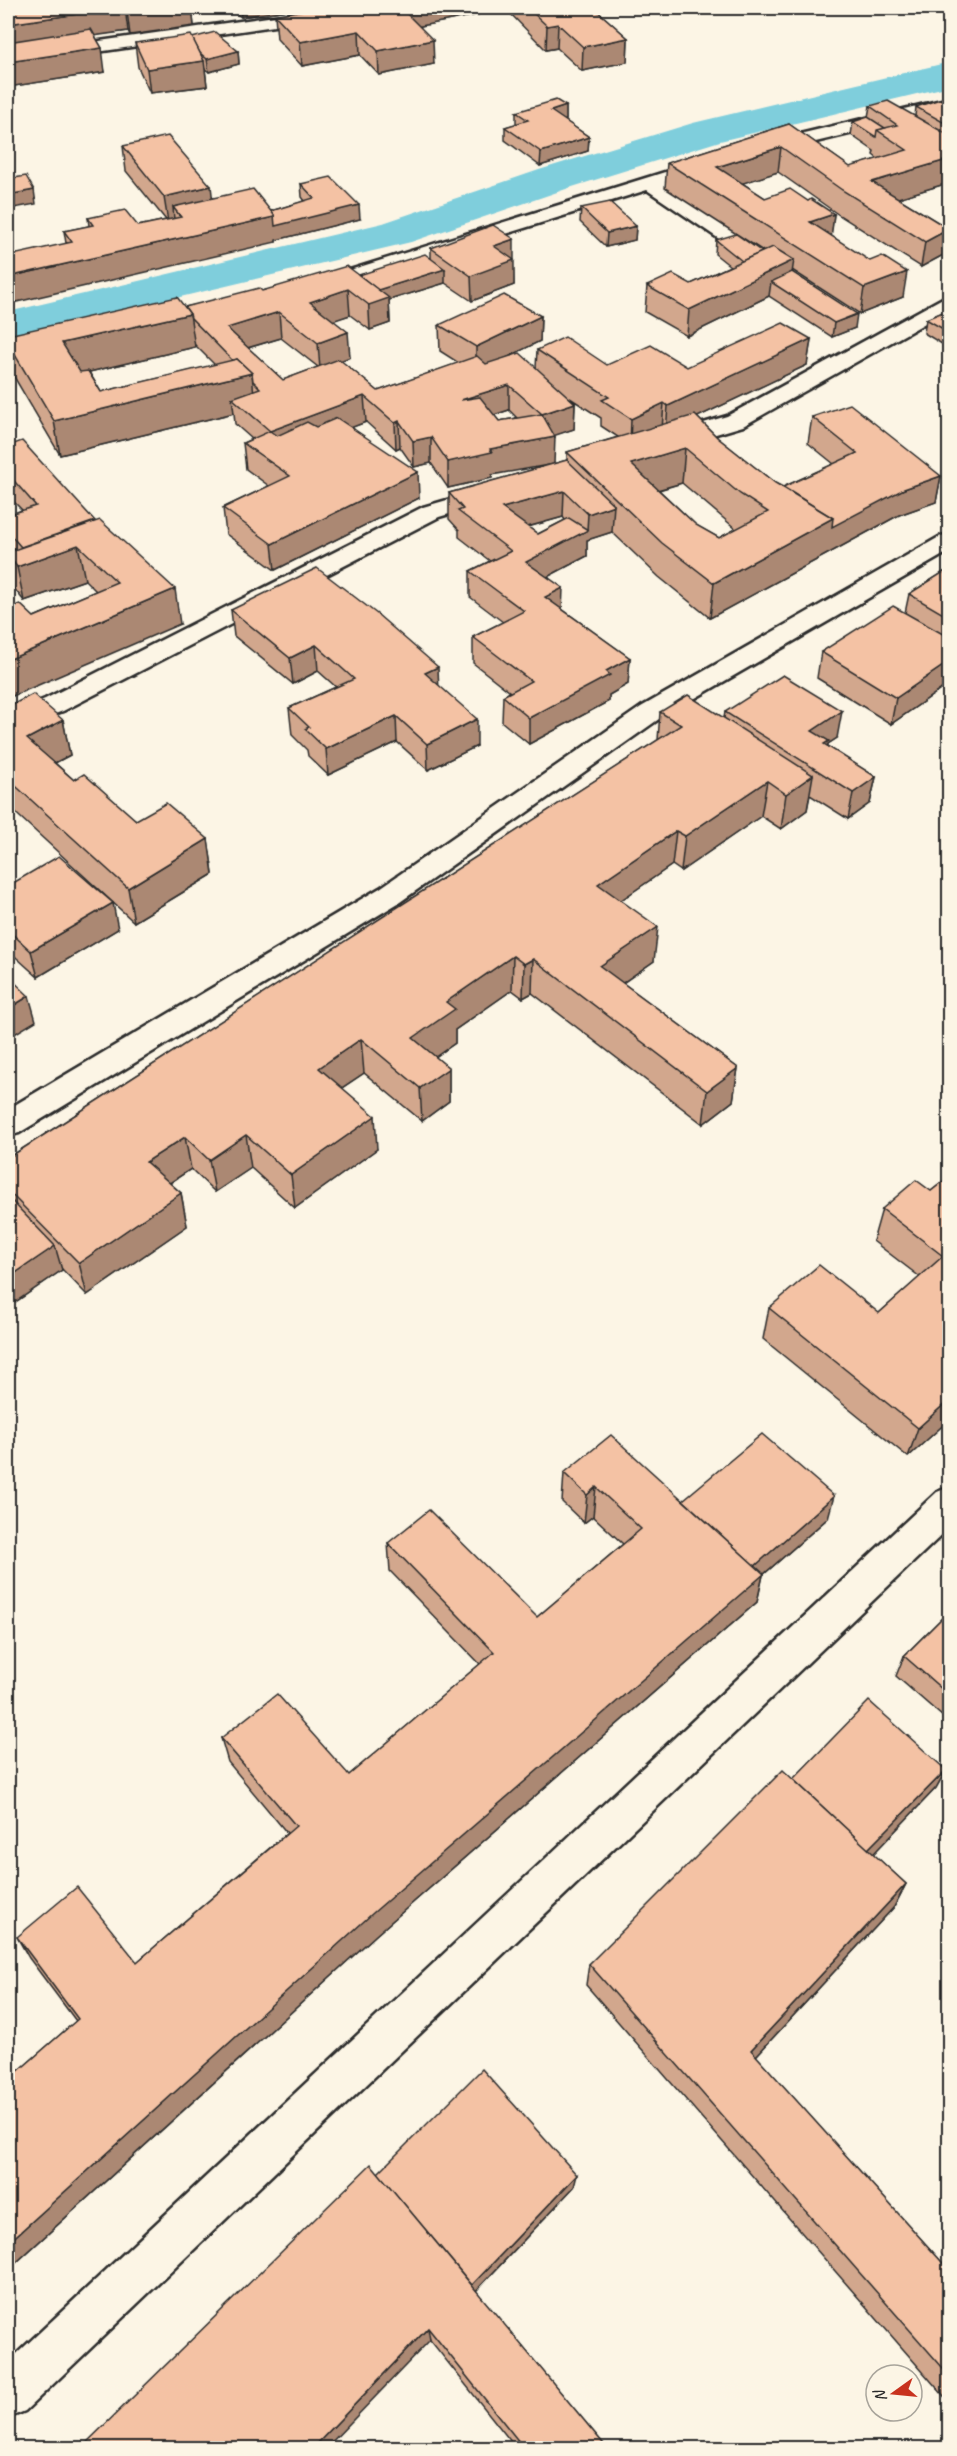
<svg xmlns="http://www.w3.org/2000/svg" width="957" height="2456" font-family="Caveat,sans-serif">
<rect width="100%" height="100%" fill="#fcf5e5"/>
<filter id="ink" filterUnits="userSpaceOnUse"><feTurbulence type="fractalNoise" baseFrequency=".0167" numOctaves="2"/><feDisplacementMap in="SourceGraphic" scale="12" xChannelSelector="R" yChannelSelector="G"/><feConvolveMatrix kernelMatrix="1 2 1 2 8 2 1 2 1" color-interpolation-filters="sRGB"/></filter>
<g filter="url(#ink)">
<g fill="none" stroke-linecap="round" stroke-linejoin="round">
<polygon fill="#7fcedc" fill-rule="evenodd" points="950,62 950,86 720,141 569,188 411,242 8,338 8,312 383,223 539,170 693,123"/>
<defs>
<g id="minor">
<polygon points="331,8 373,8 364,13 8,65 8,54"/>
<polygon points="950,98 950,110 765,154 755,148 758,144"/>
<polygon points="710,158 720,164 717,168 665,184 773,258 776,262 773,266 759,266 647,190 322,291 308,291 304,287 308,283"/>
<polygon points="950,294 950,309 743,426 665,449 657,447 653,442 657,437 727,416"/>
<polygon points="492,487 500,489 504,494 500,499 439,517 63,711 8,732 8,714 45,699 423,507"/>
<polygon points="950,534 950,551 659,719 400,902 19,1133 8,1136 8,1109 380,888 641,707 941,536"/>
<polygon points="950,1487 950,1527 25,2411 8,2418 8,2362 937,1492"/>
</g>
</defs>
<use href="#minor" stroke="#2b2b2b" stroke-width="5"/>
<use href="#minor" fill="#fcf5e5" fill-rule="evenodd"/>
</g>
<g fill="#d2a78d" stroke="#2b2b2b" stroke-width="1.5" fill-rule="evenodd">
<polygon points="8,8 192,8 194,26 130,35 128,31 95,35 105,72 8,87"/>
<polygon points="228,8 301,8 241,17"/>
<polygon points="316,8 594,8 628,38 627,62 582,71 557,48 546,50 506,9 420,26 434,64 379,75 360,55 302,66 277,39 275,15"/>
<polygon points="192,38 238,51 239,64 209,72 205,69 207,86 150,93 138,67 135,43"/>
<polygon points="950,104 950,186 945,184 898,198 949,229 945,254 921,267 839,215 778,172 742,183 765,198 808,201 834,214 831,236 903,297 860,314 792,270 792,272 855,328 832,337 769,296 687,336 645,312 647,286 691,284 730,266 715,254 716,240 763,251 665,188 667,163 789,124 850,167 878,159 873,155 874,151 851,135 853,122 868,117 870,106 915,116 916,107"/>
<polygon points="566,106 566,120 564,120 589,137 588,151 540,166 505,140 505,127 516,124 516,112"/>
<polygon points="123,146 213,198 271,211 305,201 302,197 301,184 360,219 276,240 276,242 66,243 64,231 89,226 88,218 138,226 166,220 126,171"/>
<polygon points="581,208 636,226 635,240 606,247 580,222"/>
<path d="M 431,248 L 513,260 L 514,285 L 472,301 L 445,283 L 389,300 L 390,323 L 370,330 L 350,315 L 333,320 L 350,357 L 341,361 L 378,391 L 459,363 L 440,351 L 439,325 L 541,316 L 540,341 L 507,357 L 536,368 L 537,350 L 607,365 L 687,367 L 811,339 L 807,365 L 697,417 L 718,438 L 775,483 L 783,487 L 834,464 L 808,443 L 812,417 L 941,476 L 936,502 L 899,515 L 710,618 L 659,577 L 612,532 L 587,540 L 587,556 L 547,577 L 562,609 L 630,658 L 628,684 L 609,695 L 609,701 L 529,744 L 502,722 L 503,696 L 510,692 L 473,663 L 473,637 L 503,622 L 470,597 L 470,571 L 490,561 L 459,537 L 459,530 L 449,519 L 449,493 L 567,460 L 567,452 L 618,437 L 601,426 L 601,418 L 570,398 L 575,403 L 574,429 L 554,435 L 492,475 L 492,478 L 448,488 L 431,463 L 414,467 L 400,447 L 396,449 L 366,422 L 352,427 L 419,498 L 275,570 L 226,534 L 223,508 L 269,486 L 246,469 L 243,443 L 252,439 L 235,424 L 234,413 L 60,455 L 10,370 L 8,356 L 8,335 L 185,307 L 262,291 L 359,275 L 431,259 ZM 281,338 L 318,367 L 283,380 L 248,348 ZM 194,344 L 215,365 L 101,392 L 89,372 L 195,347 ZM 509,410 L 517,418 L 499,421 L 494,415 ZM 682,483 L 736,529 L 719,538 L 696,525 L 659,490 ZM 563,517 L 565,520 L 538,534 L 528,527 Z"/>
<polygon points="950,309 950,349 924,333 926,319"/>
<polygon points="8,446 180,624 34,617 96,591 85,580 24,601 13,587 8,563 8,515 22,510 12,500 8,502"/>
<polygon points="950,568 950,683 891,724 817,678 821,652 905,613 909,594"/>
<polygon points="231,610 439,686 477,746 428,770 397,742 328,775 308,756 307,750 292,735 289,708 336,687 318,671 293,684 234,636"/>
<polygon points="8,707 63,720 70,755 55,763 74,780 136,820 208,839 213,874 134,922 8,806"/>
<polygon points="660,712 724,718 725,712 837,738 828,744 828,747 876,777 870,803 848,819 810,795 807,810 781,829 761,816 681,871 672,865 621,900 654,961 623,983 738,1068 733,1101 703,1124 532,993 523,998 512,990 455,1030 455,1043 435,1057 449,1068 449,1101 422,1121 364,1073 342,1088 377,1149 295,1208 251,1168 215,1192 191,1169 170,1183 181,1193 187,1226 87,1295 62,1269 62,1270 8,1307 8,1158 658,740"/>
<polygon points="8,886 118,929 38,977 8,950"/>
<polygon points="950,1176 950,1419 908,1457 763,1339 769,1308 879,1313 920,1277 873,1241 882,1209 931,1191"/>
<polygon points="564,1473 683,1500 828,1518 763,1575 757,1602 376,1935 8,2270 8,2080 76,2021 29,1958 17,1937 137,1962 287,1833 228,1762 221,1738 349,1775 480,1664 390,1571 388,1543 537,1617 623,1544 593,1516 584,1523 562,1502"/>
<polygon points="950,1610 950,1723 896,1676 904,1656"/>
<polygon points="946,1770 936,1788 873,1854 906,1884 894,1907 756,2056 950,2271 950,2403 586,1985 589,1964 793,1779"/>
<polygon points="378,2173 574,2187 476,2291 607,2448 516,2448 430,2340"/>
</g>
<g fill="#ab8873" stroke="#2b2b2b" stroke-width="1.5">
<polygon points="120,8 125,8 128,31 8,48 8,24"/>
<polygon points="152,8 192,8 194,26 130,35 127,11"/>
<polygon points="240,8 301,8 241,17"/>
<polygon points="400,8 506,8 506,9 401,30"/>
<polygon points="558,24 557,48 546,50 547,26"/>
<polygon points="359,31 360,55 302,66 300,42"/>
<polygon points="628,38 627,62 582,71 583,47"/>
<polygon points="433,40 434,64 379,75 378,51"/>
<polygon points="102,48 105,72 8,87 8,62"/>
<polygon points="238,51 239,64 209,72 207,59"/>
<polygon points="204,61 207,86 150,93 147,69"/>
<polygon points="566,106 566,120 551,125 551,111"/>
<polygon points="589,137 588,151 540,166 541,152"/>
<polygon points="781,147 778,172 715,192 717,167"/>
<polygon points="950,159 945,184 868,207 872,182"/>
<polygon points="211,186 214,211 181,217 173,207 174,220 168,222 164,197"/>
<polygon points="34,190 36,204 8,209 8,195"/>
<polygon points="359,205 360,219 276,240 276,242 8,304 8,277 274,217"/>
<polygon points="834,214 831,239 810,222"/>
<polygon points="636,226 635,240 606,247 607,233"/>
<polygon points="949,229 945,254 921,267 925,242"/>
<polygon points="514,239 514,285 472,301 471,276 494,246"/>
<polygon points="794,260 790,286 771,282 769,296 687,336 689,310"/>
<polygon points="445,269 445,283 389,300 390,323 370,330 368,293"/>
<polygon points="907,272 903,297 860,314 864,288"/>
<polygon points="348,289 350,315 312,328 310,302"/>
<polygon points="279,312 281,338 230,353 227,328"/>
<polygon points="190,314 195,347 68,377 62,343"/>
<polygon points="857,314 855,328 832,337 834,323"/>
<polygon points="541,316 540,341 476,373 476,347"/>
<polygon points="348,332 350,357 320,369 318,343"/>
<polygon points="811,339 807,365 666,432 668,406"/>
<polygon points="252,373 255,407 232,398 234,413 60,455 54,421"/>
<polygon points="509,385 509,410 461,426 461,400"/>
<polygon points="364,396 366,422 272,458 270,431"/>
<polygon points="575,403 574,429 541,440 542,414"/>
<polygon points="664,403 662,429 630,445 631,419"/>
<polygon points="399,421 400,447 396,449 395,423"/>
<polygon points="431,437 431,463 414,467 413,441"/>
<polygon points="555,437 554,464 492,475 492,478 448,488 448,462 490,449"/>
<polygon points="685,448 682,483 629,498 631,464"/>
<polygon points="418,472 419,498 275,570 272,544"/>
<polygon points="941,476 936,502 899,515 710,618 714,583 833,518 904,489"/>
<polygon points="8,477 12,500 8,502"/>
<polygon points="564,491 563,517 502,534 502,508"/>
<polygon points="614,505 612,532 587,540 587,556 526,588 526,562 587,530 588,514"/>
<polygon points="78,545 85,580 24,601 17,567"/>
<polygon points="563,588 562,614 545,597"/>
<polygon points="175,589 180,624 8,698 8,660"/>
<polygon points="316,645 318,671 293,684 290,658"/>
<polygon points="630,658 628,684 609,695 609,701 529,744 529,718 606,671"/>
<polygon points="950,661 950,683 891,724 896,698"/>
<polygon points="438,667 439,693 425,673"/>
<polygon points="842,711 837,738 828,744 824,768 812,731"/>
<polygon points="396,716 397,742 328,775 326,749"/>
<polygon points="477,719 477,746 428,770 427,744"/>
<polygon points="63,720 70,755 35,773 27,739"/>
<polygon points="813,775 807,810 781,829 786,794"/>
<polygon points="876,777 870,803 848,819 853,793"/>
<polygon points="767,781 761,816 681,871 685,836"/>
<polygon points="676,831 672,865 595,918 598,884"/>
<polygon points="208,839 213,874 134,922 128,888"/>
<polygon points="113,903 118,929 38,977 31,951"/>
<polygon points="658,927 654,961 598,1000 600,966"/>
<polygon points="513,956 512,990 455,1030 455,1043 414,1072 413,1038 446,1002"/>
<polygon points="533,959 532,993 523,998 524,964"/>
<polygon points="29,996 36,1021 8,1038 8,1009"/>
<polygon points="361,1039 364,1073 322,1101 319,1068"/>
<polygon points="449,1068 449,1101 422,1121 420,1088"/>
<polygon points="738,1068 733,1101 703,1124 707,1091"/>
<polygon points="375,1116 377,1149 295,1208 291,1175"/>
<polygon points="246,1135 251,1168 215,1192 209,1160"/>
<polygon points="185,1137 191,1169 153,1194 146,1162"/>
<polygon points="181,1193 187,1226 87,1295 79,1263"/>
<polygon points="55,1246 62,1270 8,1307 8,1278"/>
<polygon points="950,1399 950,1419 908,1457 918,1428"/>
<polygon points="596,1487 593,1516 584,1523 587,1495"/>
<polygon points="834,1496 828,1518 763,1575 757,1602 376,1935 8,2270 8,2243 750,1570"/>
<polygon points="946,1770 936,1788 857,1871 864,1853"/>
<polygon points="906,1884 894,1907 744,2069 751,2050"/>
<polygon points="577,2175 574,2187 470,2297 470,2287"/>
<polygon points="428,2328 430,2340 326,2448 313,2448"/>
</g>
<g fill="#f4c2a4" stroke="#2b2b2b" stroke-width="1.5" fill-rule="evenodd">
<polygon points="8,8 120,8 8,24"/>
<polygon points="125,8 152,8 127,11"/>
<polygon points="316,8 401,8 433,40 378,51 359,31 300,42 275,15"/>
<polygon points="528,8 594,8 628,38 583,47 558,24 547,26"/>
<polygon points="91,29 102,48 8,62 8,42"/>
<polygon points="215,32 238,51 207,59 200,53 192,38"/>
<polygon points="191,35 204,61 147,69 135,43"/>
<polygon points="940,99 950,104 950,126 916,107"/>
<polygon points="556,100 566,106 551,111 589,137 541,152 505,127 528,120 516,112"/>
<polygon points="888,101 950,136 950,159 872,182 949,229 925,242 842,190 781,147 717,167 765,198 790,189 808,201 811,199 834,214 810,222 870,261 882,256 907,272 864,288 667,163 789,124 850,167 907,150 877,130 897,125 870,106"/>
<polygon points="868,117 885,128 877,130 876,137 853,122"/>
<polygon points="168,136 211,186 164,197 123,146"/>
<polygon points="26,176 34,190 8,195 8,179"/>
<polygon points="331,177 359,205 275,226 274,215 271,211 314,198 301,184"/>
<polygon points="253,189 274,215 274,217 8,277 8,256 72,242 64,231 93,225 88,218 125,210 138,226 181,217 173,207"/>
<polygon points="610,202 636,226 607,233 581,208"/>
<polygon points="493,225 514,239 494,246 514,260 471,276 431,248"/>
<polygon points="736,234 762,252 742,261 716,240"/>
<polygon points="773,247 794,260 689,310 647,286 673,274 691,284"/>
<polygon points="425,254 445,269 378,290 359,275"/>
<path d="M 347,266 L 389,298 L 369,305 L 348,289 L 310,302 L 348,332 L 318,343 L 279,312 L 227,328 L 283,380 L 339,359 L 378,391 L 477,356 L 486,364 L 520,353 L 575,403 L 542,414 L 555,437 L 490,449 L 492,452 L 448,462 L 431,437 L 413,441 L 399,421 L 395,423 L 364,396 L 270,431 L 232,398 L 260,388 L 253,381 L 252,373 L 237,359 L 233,361 L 191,318 L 190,314 L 185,307 L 259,288 L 262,291 ZM 509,385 L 542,414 L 499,421 L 480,397 L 461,400 Z"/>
<polygon points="792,272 857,314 834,323 771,282"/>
<polygon points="504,295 541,316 476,347 439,325"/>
<polygon points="177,297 190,314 62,343 80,372 88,371 101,392 237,359 252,373 54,421 8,343 8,335"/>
<polygon points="950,309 950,333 926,319"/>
<polygon points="783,323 811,339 668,406 664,403 631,419 602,400 609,397 537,350 565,337 607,365 651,345 687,367"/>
<polygon points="850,404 941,476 904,489 832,527 833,518 783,487 857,453 812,417"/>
<path d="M 695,415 L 718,438 L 775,483 L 833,518 L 714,583 L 662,543 L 567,452 ZM 685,448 L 740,494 L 768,512 L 719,538 L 696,525 L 631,464 Z"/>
<polygon points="337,418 418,472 272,544 223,508 290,476 243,443 270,431 277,436 307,422 316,427"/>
<polygon points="22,441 95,521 21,547 8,532 8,515 36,506 8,474 8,446"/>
<polygon points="567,460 614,505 588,514 564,491 502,508 538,534 569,518 588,530 526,562 563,588 545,597 630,658 606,671 610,675 529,718 503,696 531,681 473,637 524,611 470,571 511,551 458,511 463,509 449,493"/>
<polygon points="100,520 175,589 8,660 8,609 20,604 34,617 117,582 78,545 17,567 8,555 8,552"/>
<polygon points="317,568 377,614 438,667 425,673 477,719 427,744 396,716 326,749 305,729 309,727 289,708 354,679 316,645 290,658 231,610"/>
<polygon points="950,568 950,618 909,594"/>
<polygon points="893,606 950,638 950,661 896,698 821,652"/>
<polygon points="783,675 842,711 812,731 829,741 824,744 876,777 853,793 725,712"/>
<polygon points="33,694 63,720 27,739 74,780 84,774 136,820 166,803 208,839 128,888 8,779 8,707"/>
<polygon points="688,695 813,775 786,794 767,781 685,836 676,831 598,884 658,927 600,966 738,1068 707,1091 533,959 524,964 513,956 446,1002 455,1009 413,1038 449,1068 420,1088 361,1039 319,1068 375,1116 291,1175 246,1135 209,1160 185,1137 146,1162 181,1193 79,1263 8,1191 8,1158 681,725 660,712"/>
<polygon points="59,856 113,903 31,951 8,930 8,886"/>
<polygon points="8,976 29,996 8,1009"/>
<polygon points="950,1176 950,1399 918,1428 769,1308 819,1265 879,1313 943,1256 882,1209 916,1180 931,1191"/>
<polygon points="8,1197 55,1246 8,1278"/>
<polygon points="762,1434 834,1496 755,1566 683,1500"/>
<polygon points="611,1435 764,1574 373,1913 8,2243 8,2080 78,2019 17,1937 77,1887 137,1962 296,1826 221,1738 277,1694 349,1775 494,1652 388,1543 429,1510 537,1617 641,1529 596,1487 587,1495 564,1473"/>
<polygon points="950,1610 950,1696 904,1656"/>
<polygon points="869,1701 946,1770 868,1849 793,1779"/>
<polygon points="783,1770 906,1884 751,2050 950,2271 950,2376 589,1964"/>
<polygon points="482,2069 577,2175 472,2285 378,2173"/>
<polygon points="371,2164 607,2448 524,2448 428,2328 313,2448 81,2448"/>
</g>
</g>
<rect width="957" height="2456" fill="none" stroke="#fcf5e5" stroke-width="30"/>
<rect x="15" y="15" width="927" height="2426" fill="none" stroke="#2b2b2b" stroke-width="2" filter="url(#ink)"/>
<g transform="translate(894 2393) rotate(255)"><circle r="28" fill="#fcf5e5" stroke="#a8a49b" stroke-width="1.5"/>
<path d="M0-4.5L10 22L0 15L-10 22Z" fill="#c8321e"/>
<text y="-9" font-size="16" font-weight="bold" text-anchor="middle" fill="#2b2b2b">N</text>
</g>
</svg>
